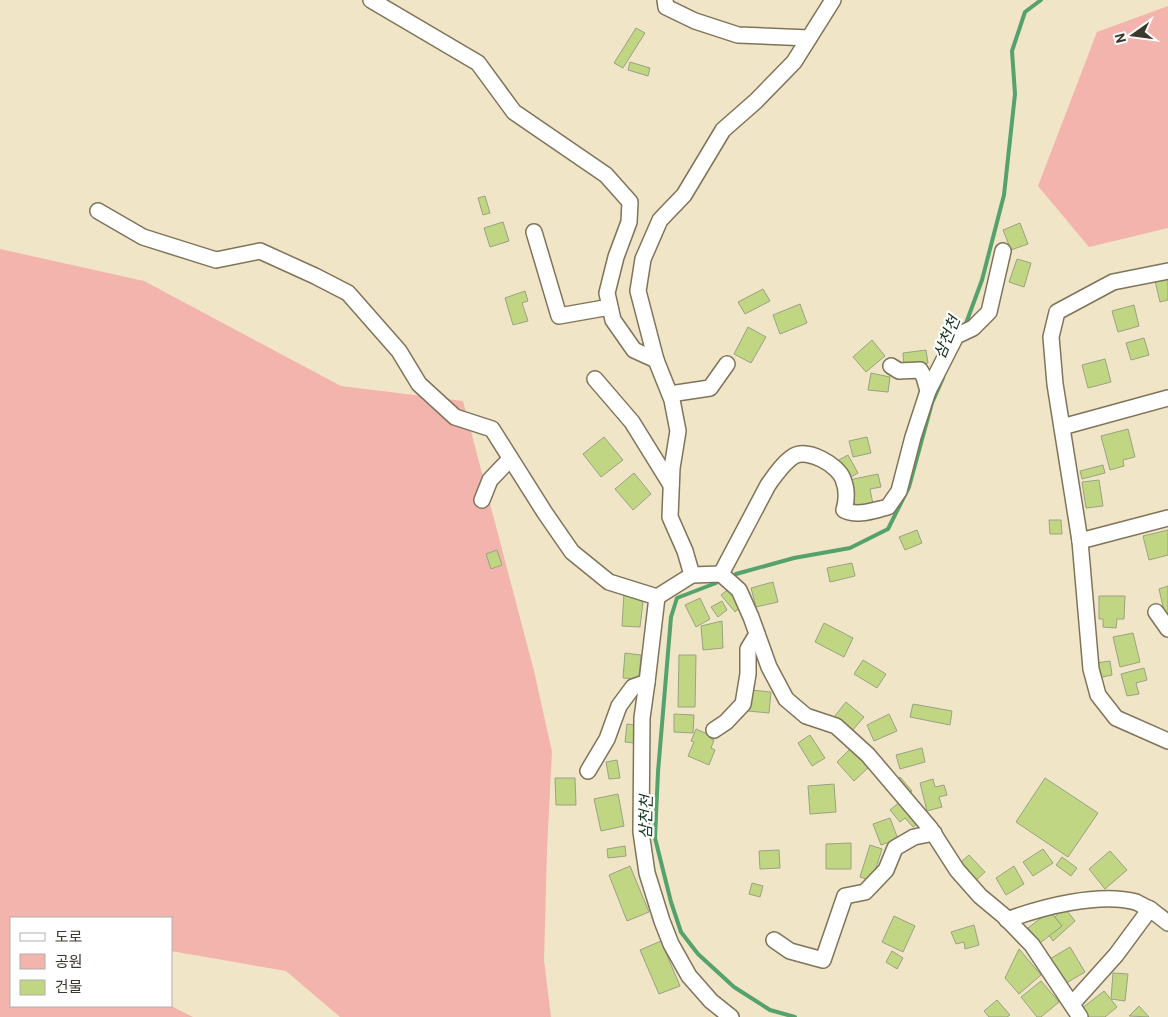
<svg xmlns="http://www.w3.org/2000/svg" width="1168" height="1017" font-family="Barlow,'Noto Sans KR',sans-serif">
<rect width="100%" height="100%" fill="#f1e5c7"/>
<g fill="#f2b4ad">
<polygon points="1168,6 1168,228 1089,247 1038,186 1097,32"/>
<polygon points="0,249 144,281 341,386 463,401 534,671 552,752 547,850 544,960 551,1017 340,1017 286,971 171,951 171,918 11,918 11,1006 171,1006 193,1017 0,1017"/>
</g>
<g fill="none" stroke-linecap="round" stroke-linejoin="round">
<g stroke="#56a26c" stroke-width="4">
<polyline points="965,326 982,280 1004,195 1015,94 1012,51 1025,12 1041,0"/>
<polyline points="736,574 794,558 850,548 888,529 909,487 932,403 943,378"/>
<polyline points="716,583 677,598 671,617 658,772 655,838 671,902 681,932 698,954 734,987 770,1010 795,1017"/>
</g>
</g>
<g fill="#c1d682" stroke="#9aa285">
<polygon points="636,28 645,33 623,68 614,63"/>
<polygon points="630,62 650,68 648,76 628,70"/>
<polygon points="485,196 490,213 483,215 478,198"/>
<polygon points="503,222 509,241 490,247 484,228"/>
<polygon points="1020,223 1028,244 1011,250 1003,230"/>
<polygon points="1017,259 1031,263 1024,287 1009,282"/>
<polygon points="1168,278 1168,300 1160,302 1155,281"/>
<polygon points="763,289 770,301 745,314 738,302"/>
<polygon points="525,291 528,301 522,303 528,321 513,325 505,298"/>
<polygon points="800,304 807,323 780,334 773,315"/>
<polygon points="1134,305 1139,326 1118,332 1112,311"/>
<polygon points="748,327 766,337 751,363 734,354"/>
<polygon points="1144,338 1149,355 1131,360 1126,343"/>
<polygon points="872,340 885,356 866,372 853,357"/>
<polygon points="926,350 928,363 904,366 903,353"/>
<polygon points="1105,359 1111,382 1088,388 1082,365"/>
<polygon points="871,373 890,377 888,392 868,390"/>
<polygon points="1128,429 1135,457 1123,460 1124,466 1110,470 1101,436"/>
<polygon points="604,437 623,460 601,477 583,454"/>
<polygon points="867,437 871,453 853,457 849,441"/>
<polygon points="848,455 858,473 847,479 837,461"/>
<polygon points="1103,465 1105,473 1082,479 1080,471"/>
<polygon points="634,473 651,494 633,510 615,489"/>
<polygon points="878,474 881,487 870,489 873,504 855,508 849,480"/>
<polygon points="1099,480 1103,506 1086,508 1082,482"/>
<polygon points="1049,520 1061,520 1062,534 1050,534"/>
<polygon points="917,530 922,543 905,550 899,537"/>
<polygon points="1168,530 1168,555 1149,560 1143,536"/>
<polygon points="497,550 502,565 491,569 486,554"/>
<polygon points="852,563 855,576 830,582 827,568"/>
<polygon points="773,582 778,602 756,607 751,588"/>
<polygon points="1168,586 1168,614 1165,615 1159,589"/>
<polygon points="730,588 742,605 735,612 721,595"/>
<polygon points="624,593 643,602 640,627 622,626"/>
<polygon points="1099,596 1125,596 1124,619 1117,619 1116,628 1103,627 1103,619 1099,619"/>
<polygon points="700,598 710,619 696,627 685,605"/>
<polygon points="722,601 727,610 718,617 711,607"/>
<polygon points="722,621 723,648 703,650 701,626"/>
<polygon points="824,623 853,638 844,657 815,642"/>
<polygon points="1133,633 1140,662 1120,667 1113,637"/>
<polygon points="625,653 641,655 639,679 623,678"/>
<polygon points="679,655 696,655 695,707 678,707"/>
<polygon points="863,660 886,674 877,688 854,674"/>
<polygon points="1110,661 1112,675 1098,678 1096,663"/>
<polygon points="1144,668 1147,680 1136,683 1139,694 1127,696 1121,674"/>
<polygon points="750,690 771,692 769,713 748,711"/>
<polygon points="846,702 864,717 851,732 834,717"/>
<polygon points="913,704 952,711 950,725 910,717"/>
<polygon points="674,714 694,715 693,733 674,732"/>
<polygon points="889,714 897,731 874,741 867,725"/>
<polygon points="627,724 635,725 634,743 625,742"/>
<polygon points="696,729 712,736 711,739 714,740 711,748 715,750 709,765 688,756 694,742 691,741"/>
<polygon points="810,735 825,758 812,766 798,743"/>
<polygon points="851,748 869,767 854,781 837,762"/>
<polygon points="922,748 925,762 900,769 896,755"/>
<polygon points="617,760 620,778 609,779 606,762"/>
<polygon points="900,777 912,791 906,796 894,783"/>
<polygon points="555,778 575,778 576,805 556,805"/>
<polygon points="1045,778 1098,813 1068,857 1016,822"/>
<polygon points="933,779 935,787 944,785 947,795 939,797 942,807 927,811 920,783"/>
<polygon points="834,784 836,812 810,814 808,786"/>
<polygon points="618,794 624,826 601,831 594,799"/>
<polygon points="901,801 919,822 913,827 905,818 900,822 890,810"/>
<polygon points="890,818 898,839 881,845 873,824"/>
<polygon points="851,843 851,869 826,869 826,844"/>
<polygon points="870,845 882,849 872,881 860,877"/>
<polygon points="625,846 626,856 608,858 607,849"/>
<polygon points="1043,849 1053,863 1033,876 1023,862"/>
<polygon points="779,850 780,868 760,869 759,851"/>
<polygon points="1110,851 1127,870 1105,889 1089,869"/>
<polygon points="969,855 985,872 971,885 955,867"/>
<polygon points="1062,857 1077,868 1071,876 1056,865"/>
<polygon points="630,866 649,912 627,921 609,875"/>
<polygon points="1014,866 1024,884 1006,895 996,878"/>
<polygon points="752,883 763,886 760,897 749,894"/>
<polygon points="1064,907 1075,921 1053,941 1049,935 1062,926 1055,917"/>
<polygon points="1050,911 1062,926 1040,943 1028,928"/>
<polygon points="894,916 915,926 903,952 882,942"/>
<polygon points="974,925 979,945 965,949 964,942 956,944 951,932"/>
<polygon points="661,941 680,986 659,994 640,950"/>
<polygon points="1070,947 1085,972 1063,985 1048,960"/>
<polygon points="1019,949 1041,975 1019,994 1005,978"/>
<polygon points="892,951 903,958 897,969 886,962"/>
<polygon points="1113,973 1128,974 1125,1001 1111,999"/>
<polygon points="1041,981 1059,1002 1041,1017 1037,1017 1021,997"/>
<polygon points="1104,991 1117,1007 1105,1017 1088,1017 1081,1009"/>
<polygon points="997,1000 1010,1015 1007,1017 989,1017 984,1011"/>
<polygon points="1139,1006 1149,1017 1129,1016"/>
</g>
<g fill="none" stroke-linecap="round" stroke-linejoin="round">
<defs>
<g id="minor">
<polyline points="371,0 478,63 514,112 606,175 630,202 629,222 616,257 607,293 613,320 634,350 656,360"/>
<polyline points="665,0 666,7 695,21 738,35 809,38"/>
<polyline points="98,211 143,237 216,260 260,251 315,276 348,293 399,351 419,384 455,417 492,429 545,513 572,552 609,582 657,597"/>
<polyline points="534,232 559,316 610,307"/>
<polyline points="1168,271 1113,282 1057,312 1051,337 1055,384 1080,541 1091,669 1098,695 1116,718 1168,741"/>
<polyline points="891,366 899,371 920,370 924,377 928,391"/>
<polyline points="595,379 632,422 671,485"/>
<polyline points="670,394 710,388 727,364"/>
<polyline points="1062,427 1168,398"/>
<polyline points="482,500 490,480 510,459"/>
<polyline points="1080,541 1168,518"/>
<path d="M 721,574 L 768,485 C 775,475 784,462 794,456 C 808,448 838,465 843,479 C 847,489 847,500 844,510 C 858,517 874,510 888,507 L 899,491 L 913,437 L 928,391 L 956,336 L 973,328 L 989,312 L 1003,251"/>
<polyline points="692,575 685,551 670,517 672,468 678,431 672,400 656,360 638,291 643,259 660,220 684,195 723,130 756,101 794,62 833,0"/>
<polyline points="1156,612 1168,629"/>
<polyline points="647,682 642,718 641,832 647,873 662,921 671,944 689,976 711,1001 731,1017"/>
<polyline points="714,730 726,722 743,704 748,674 748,649 757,634"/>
<polyline points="588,771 607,739 619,706 633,687 647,682 657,597 692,575 721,574 739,590 751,617 769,667 786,699 806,716 836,726 868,755 930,828 957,870 980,896 1004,916 1032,945 1080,1017"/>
<path d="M 1007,920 C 1042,907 1099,892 1136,902 C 1140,904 1145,907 1150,909"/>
<polyline points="774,940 790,951 823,960 845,896 865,892 886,870 895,848 914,837 934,833"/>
<polyline points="1072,1004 1116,955 1150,909 1168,923"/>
</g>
</defs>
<use href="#minor" stroke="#7f7459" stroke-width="18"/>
<use href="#minor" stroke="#fff" stroke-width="15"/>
</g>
<g text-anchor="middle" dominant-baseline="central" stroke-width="4.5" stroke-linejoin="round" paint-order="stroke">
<g font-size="16" font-style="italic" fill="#10311a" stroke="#fff">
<text transform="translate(946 337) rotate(-68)">삼천천</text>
<text transform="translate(645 817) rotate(-89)">삼천천</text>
</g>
</g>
<rect x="10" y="917" width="162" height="90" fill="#ffffff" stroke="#b1afab"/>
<rect x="20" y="933" width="25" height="8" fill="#ffffff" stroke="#b1afab"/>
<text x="55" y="942" font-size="15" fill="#3d382c">도로</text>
<rect x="20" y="954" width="25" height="15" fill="#f2b4ad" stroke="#b1afab"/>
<text x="55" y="967" font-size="15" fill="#3d382c">공원</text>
<rect x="20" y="980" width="25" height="15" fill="#c1d682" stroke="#b1afab"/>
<text x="55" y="992" font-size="15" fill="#3d382c">건물</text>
<g transform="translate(1133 35) rotate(256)" stroke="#ffffff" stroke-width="4" paint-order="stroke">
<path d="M0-4L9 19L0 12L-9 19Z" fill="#3d382c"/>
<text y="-8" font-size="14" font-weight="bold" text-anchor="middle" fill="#3d382c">N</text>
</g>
</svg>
